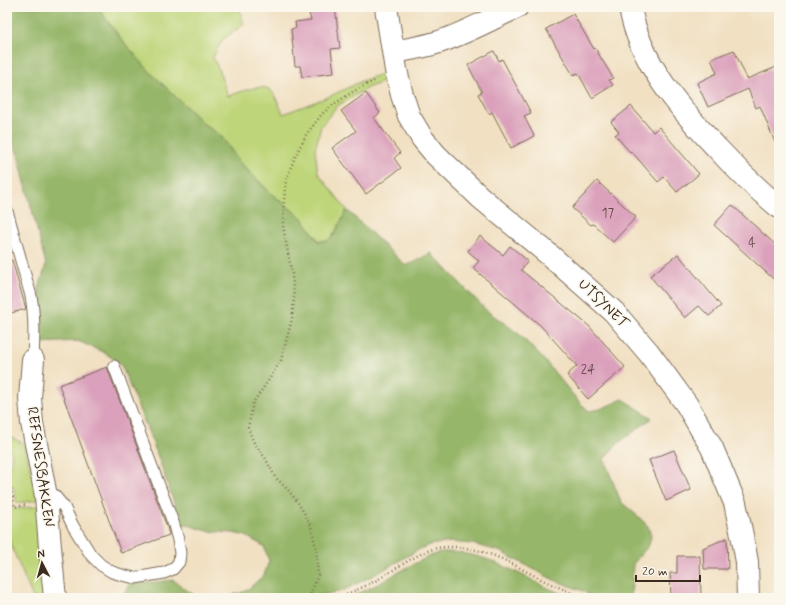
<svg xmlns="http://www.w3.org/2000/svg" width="786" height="605" font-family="Mynerve,sans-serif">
<rect width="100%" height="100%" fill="#fbf7ec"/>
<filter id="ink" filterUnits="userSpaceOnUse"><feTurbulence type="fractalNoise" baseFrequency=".025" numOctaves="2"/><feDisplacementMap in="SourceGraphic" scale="8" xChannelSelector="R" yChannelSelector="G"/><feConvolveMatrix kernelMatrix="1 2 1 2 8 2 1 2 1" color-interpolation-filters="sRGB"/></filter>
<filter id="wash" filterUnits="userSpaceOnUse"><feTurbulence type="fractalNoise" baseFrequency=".012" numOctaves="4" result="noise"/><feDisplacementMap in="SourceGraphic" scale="16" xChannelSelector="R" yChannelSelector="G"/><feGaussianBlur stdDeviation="0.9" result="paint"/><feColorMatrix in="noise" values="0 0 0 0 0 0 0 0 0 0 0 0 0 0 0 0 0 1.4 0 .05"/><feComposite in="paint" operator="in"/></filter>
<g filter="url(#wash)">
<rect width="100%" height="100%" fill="#f1e0c2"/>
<g fill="#bed579" stroke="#7c804c">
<path d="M 98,7 L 239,7 L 244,24 L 222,40 L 213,57 L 218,68 L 228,96 C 240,93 264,80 273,93 C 277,99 280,107 283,114 L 328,97 L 362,81 L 384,73 L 387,81 L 369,87 L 337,106 L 321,126 L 315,150 L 318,173 L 347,210 L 334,234 L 327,241 L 319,241 L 303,219 L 273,195 L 241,164 L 221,136 L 204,124 L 151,73 L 122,40 L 106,19 Z"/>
<polygon points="9,435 10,437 23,443 31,468 38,500 17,503 14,490 12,485 7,487 7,478 12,455 8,446"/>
<polygon points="10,492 13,509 39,506 47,598 33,598 10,543 7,515 7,493"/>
</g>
<g fill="#96b669" stroke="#687044">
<polygon points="7,7 98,7 106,19 122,40 151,73 204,124 221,136 241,164 273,195 303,219 318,241 327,241 334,235 347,210 406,266 431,253 486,310 519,334 545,361 580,403 589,411 600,409 623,399 652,418 616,445 604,459 621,502 639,517 648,526 651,536 649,545 633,564 631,598 592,598 583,591 554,580 499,551 472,544 450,542 429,545 418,550 378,573 342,591 310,598 223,598 246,591 264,575 269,561 264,546 253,540 246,536 233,533 208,531 181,523 156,451 122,367 118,362 105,353 78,341 40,343 39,288 46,265 18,155 7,127"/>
<path d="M 442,552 C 482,551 509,569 544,586 C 553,591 563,593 573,598 L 347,598 C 365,591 381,583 397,573 C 412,565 425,557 442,552 Z"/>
<polygon points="173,580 198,598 121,598 130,584 145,583"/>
</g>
<g id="blocks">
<g fill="#dba1bc">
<polygon points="307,7 335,7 340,48 331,49 334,73 302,77 300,66 295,66 291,29 296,28 295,22 311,20"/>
<polygon points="573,14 594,49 595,48 613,78 609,80 613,85 592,98 578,73 573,75 546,29"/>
<polygon points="734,50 747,79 779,66 779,152 760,106 756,108 748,89 708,107 697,83 717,73 711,59"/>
<polygon points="494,51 499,61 502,59 531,113 524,116 534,136 511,148 492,112 489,114 478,94 482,92 468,65"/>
<polygon points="366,93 380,113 374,118 400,153 394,158 401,168 366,194 332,148 356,131 341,111"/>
<polygon points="631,106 653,132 659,127 699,174 677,192 664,177 658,182 631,151 630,152 615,135 619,132 611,122"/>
<polygon points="597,181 636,217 613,242 593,224 591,225 572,208"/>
<polygon points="732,205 779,248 779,284 714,225"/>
<polygon points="480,236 503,255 510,246 528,261 521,270 589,326 625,367 588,399 567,375 577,366 541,326 473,268 479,261 468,251"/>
<polygon points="678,254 721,306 709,316 699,306 685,318 650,276"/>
<polygon points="12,260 26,309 7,314 7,261"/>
<polygon points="107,367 167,527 169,535 121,553 59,385"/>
<polygon points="674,450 691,490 666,501 649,460"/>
<polygon points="727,538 728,569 704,569 703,548"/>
<polygon points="677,556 700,556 701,598 671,598 670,573 677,573"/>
</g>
</g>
</g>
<g filter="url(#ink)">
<use href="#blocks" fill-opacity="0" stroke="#7b6a57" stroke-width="1"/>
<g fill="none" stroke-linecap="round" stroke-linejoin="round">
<defs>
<g id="service">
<path d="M 7,211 L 31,296 C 35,317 34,339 33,360"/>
<polyline points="46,496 54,495 64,507 73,526 91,555 101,565 112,572 122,575 135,578 164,573 173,569 179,562 180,553 178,540 174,525 114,366"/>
</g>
<g id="minor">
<polyline points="386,7 396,70 402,95 409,116 422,138 436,155 481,198 546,252 614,312 649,353 687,405 712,448 735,503 743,540 747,562 748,598"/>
<path d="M 630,7 C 639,62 680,109 717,148 C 736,169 757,189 779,207"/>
<path d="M 394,52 C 409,49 424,47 439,42 C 466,33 491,19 517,7"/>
<polyline points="33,360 30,398 32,423 46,496 50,547 55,598"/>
</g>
</defs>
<use href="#service" stroke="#7b6a57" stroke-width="13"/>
<use href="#minor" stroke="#7b6a57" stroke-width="24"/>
<g stroke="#7b6a57" stroke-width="2.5" stroke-dasharray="1 3" stroke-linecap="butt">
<polyline points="7,491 11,489 15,507 25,505"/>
<polyline points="309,598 318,575 316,548 311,526 299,504 289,491 275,477 266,459 254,443 248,428 253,403 270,378 281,360 292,319 294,298 292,274 283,226 284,201 286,180 295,157 306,135 322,114 333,105 354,91 376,80"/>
<path d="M 335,598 C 350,593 364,587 377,580 C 396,569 413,556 433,549 C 439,547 446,547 452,547 C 487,547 515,566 545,581 C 557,587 570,591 581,598"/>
</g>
<use href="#service" stroke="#fff" stroke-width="11"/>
<use href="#minor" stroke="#fff" stroke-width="22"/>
</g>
</g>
<g text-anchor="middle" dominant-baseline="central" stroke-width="3.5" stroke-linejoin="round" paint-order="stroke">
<g font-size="13" fill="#634846">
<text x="608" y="213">17</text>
<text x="752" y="243">4</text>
<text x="588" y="369">24</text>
</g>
<g font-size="15" fill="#3b2a1e" stroke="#fbf7ec">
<text transform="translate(603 304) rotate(44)">UTSYNET</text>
<text transform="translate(40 467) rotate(82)">REFSNESBAKKEN</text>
</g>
</g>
<rect width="786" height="605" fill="none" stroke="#fbf7ec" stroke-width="24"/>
<g transform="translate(42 563) rotate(354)" stroke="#fbf7ec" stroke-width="3" paint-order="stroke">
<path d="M0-3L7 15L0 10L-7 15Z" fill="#3b2a1e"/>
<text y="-6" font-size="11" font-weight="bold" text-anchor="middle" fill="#3b2a1e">N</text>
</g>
<path d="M636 575v6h64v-6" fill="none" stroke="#3b2a1e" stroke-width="2"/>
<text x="642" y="575" font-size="12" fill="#3b2a1e" stroke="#fbf7ec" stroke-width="3" paint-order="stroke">20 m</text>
</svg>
